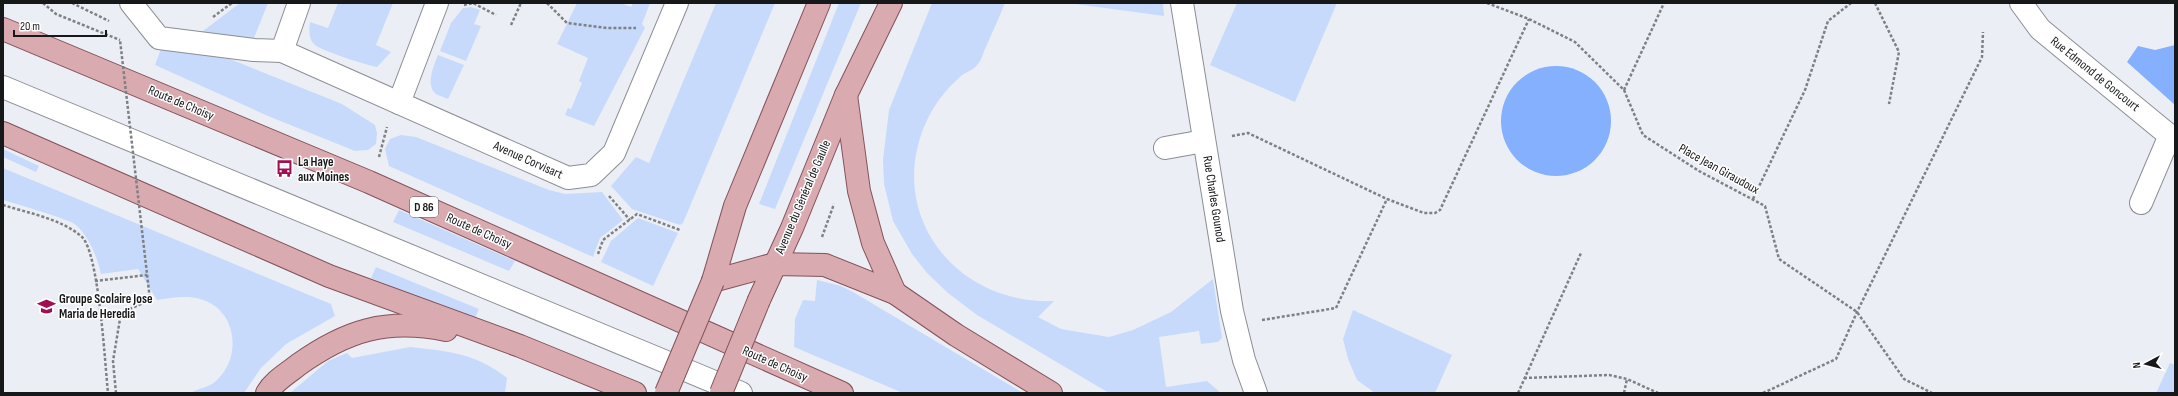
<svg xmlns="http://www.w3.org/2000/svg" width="2178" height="396" font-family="'Sofia Sans Condensed',sans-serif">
<rect width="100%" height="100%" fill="#ebeff5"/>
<g fill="#c7dafb">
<polygon points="240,3 268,3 254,38 199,34"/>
<path d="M 338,3 L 393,3 L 376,45 L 391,52 L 377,67 C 366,65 322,51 315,45 C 308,39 309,30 310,22 L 328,28 Z"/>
<polygon points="577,3 621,3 631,7 633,3 650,3 642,24 645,28 594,126 565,115 568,108 571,109 582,83 579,81 588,58 557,44"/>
<polygon points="716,3 775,3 683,223 680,225 632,209 611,186 636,157 649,163"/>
<polygon points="839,3 861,3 775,209 759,204"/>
<path d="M 932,3 L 1005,3 C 999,18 992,33 986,47 C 983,52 982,60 978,64 C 975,69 966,72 961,76 C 945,90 932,107 924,127 C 887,219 959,305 1054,301 L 1038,317 L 1061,329 L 1109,337 L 1133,330 L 1171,312 L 1213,279 L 1222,338 L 1218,342 L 1201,344 L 1199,331 L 1159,337 L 1166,387 L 1207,381 L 1221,393 L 1109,393 L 977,315 L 948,293 L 927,273 L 912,254 L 893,221 L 884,184 L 883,160 L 889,110 Z"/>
<polygon points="1068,3 1163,3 1164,16"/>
<polygon points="1237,3 1337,3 1295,102 1210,65"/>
<polygon points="471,7 480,10 474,24 481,26 466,61 440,51 451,23 463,8"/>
<polygon points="162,46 171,49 230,59 342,104 375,125 377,133 376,144 368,150 355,151 268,116 155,65"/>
<path d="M 438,55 L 464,65 L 448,99 C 444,97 439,96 436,94 C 425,85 434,65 438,55 Z"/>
<polygon points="401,135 416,137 549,190 565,194 602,192 623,220 600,238 593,257 389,166 385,149 390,139"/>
<polygon points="3,149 39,166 36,172 3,157"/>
<path d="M 3,168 L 309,295 L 331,304 L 335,316 L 286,344 L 261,368 L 244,393 L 191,393 C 198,388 209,388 217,380 C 243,356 236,308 200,299 C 186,295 171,298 157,300 L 138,269 L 101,274 C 97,257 90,238 76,225 C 69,219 16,204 3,200 Z"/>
<polygon points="399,210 515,261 509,271 393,222"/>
<polygon points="638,218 678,233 653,286 601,262 611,241"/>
<polygon points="376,267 479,309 475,318 441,307 371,278"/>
<polygon points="817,280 841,286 853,292 1023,393 903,393 794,347 795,319 803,300 815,301"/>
<polygon points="1353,310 1452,355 1435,393 1375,393 1357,380 1348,359 1343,339"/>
<path d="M 410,347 C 447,351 476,353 507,378 L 505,393 L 290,393 L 328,361 L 347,353 L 352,358 Z"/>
<polygon points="2170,363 2175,365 2175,393 2156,393"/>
</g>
<g fill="#84b0fe">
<polygon points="2175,45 2175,105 2127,62 2138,46 2155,50"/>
<circle cx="1556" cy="121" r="55"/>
</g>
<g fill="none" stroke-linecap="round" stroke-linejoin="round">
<defs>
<g id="minor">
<polyline points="131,3 159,38 254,50 282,51 568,178 591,175 614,153 677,3"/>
<polyline points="1182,3 1232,311 1244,360 1256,393"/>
<polyline points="2021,3 2040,29 2175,140"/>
<polyline points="282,51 299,3"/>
<polyline points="3,87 741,393"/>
<polyline points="399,103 437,3"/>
<polyline points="1165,148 1204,141"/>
<polyline points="2141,203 2170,135"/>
</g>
<g id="major">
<polyline points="3,29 369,182 842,393"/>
<polyline points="846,95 859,191 873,243 895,293"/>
<polyline points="3,133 329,276 520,346 635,393"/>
<polyline points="713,281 775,264 825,265 895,293 956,335 1051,393"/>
<polyline points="713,281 735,206 819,3"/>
<polyline points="759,300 792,228 846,95 891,3"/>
<path d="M 267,393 C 274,381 287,374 298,365 C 347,330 387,318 446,330"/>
</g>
</defs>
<use href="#minor" stroke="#8b8e94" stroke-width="24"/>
<use href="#major" stroke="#84525a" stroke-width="24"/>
<g stroke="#7e8084" stroke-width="2.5" stroke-dasharray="3 2" stroke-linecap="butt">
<polyline points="43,3 56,14 120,40"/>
<polyline points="72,3 109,21"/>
<polyline points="547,3 567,23 607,28 636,28"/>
<polyline points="1487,3 1529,19 1575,42 1624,90 1643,135 1699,171 1765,206 1779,259 1857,312 1904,379 1932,393"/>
<polyline points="1875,3 1899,52 1889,104"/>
<polyline points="464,5 473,3 496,15"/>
<polyline points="213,17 232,3"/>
<polyline points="511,25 521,3"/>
<polyline points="1624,90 1664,3"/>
<polyline points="1232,136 1248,133 1387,199 1424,213 1435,213 1440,210 1529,19"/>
<polyline points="379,157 387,127"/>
<polyline points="609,196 630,220"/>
<polyline points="1753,199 1805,90 1828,21 1851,3"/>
<path d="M 3,205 C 28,213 62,219 82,237 C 99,253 105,365 108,393"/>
<polyline points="822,237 834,204"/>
<polyline points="598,254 603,240 637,214 680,230"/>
<polyline points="95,281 147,275"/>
<polyline points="1262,320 1336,308 1387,199"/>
<polyline points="1524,378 1609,375 1627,379 1658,393"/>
<polyline points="1518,393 1581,253"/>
<polyline points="1624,393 1627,379"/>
<polyline points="1763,393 1836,359 1857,312 1982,57 1983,32"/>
</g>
<use href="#minor" stroke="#fff" stroke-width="22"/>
<use href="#major" stroke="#d9aab0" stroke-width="22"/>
<defs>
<g id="major-bridge">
<polyline points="666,393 713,281"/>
<polyline points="721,393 759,300"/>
</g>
</defs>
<use href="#major-bridge" stroke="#84525a" stroke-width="24" stroke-linecap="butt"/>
<polyline stroke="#7e8084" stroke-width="2.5" stroke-dasharray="3 2" stroke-linecap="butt" points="116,393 113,361 121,313 150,300 120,40"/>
<use href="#major-bridge" stroke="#d9aab0" stroke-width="22"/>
</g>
<defs>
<symbol id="bus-bare" viewBox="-9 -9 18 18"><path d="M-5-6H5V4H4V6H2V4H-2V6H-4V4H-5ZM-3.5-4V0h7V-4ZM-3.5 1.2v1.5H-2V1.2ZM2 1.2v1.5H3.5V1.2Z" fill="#a10e54" stroke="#fff" stroke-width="2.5" paint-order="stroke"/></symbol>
<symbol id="school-bare" viewBox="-9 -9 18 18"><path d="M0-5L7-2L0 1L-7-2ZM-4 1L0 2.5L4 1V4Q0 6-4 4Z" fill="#a10e54" stroke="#fff" stroke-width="2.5" paint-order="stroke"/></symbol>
</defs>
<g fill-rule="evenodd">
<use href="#bus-bare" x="272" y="156" width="25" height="25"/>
<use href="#school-bare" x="34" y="294" width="25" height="25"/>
</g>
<g text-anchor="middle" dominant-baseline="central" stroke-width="3" stroke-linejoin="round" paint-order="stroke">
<rect fill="#fff" stroke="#5d5d5f" stroke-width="1" x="410" y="197" width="28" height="20" rx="3"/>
<g font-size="12" font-weight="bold" fill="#17181a">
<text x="424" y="207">D 86</text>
</g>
<g font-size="13" fill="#17181a" stroke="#fff">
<text transform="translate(2095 74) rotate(39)">Rue Edmond de Goncourt</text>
<text transform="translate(181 103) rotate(23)">Route de Choisy</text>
<text transform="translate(528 160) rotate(24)">Avenue Corvisart</text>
<text transform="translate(1719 169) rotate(29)">Place Jean Giraudoux</text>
<text transform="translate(803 197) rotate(-67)">Avenue du Général de Gaulle</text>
<text transform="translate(1214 199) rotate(81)">Rue Charles Gounod</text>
<text transform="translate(479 231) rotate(24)">Route de Choisy</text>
<text transform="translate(775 364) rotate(24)">Route de Choisy</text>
</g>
<g font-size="13" font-weight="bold" fill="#17181a" stroke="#fff" text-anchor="start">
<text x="298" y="162">La Haye<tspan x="298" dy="15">aux Moines</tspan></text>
<text x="59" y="299">Groupe Scolaire Jose<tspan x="59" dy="15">Maria de Heredia</tspan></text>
</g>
</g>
<rect width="2178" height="396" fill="none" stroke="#17181a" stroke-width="8"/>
<g transform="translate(2146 364) rotate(263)" stroke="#ffffff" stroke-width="3" paint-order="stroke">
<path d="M0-3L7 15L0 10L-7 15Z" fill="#17181a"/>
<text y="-6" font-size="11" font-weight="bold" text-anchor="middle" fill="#17181a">N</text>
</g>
<path d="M14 30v6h92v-6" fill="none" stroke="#17181a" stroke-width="2"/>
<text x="20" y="30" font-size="12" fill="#17181a" stroke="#ffffff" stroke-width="3" paint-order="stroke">20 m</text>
</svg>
